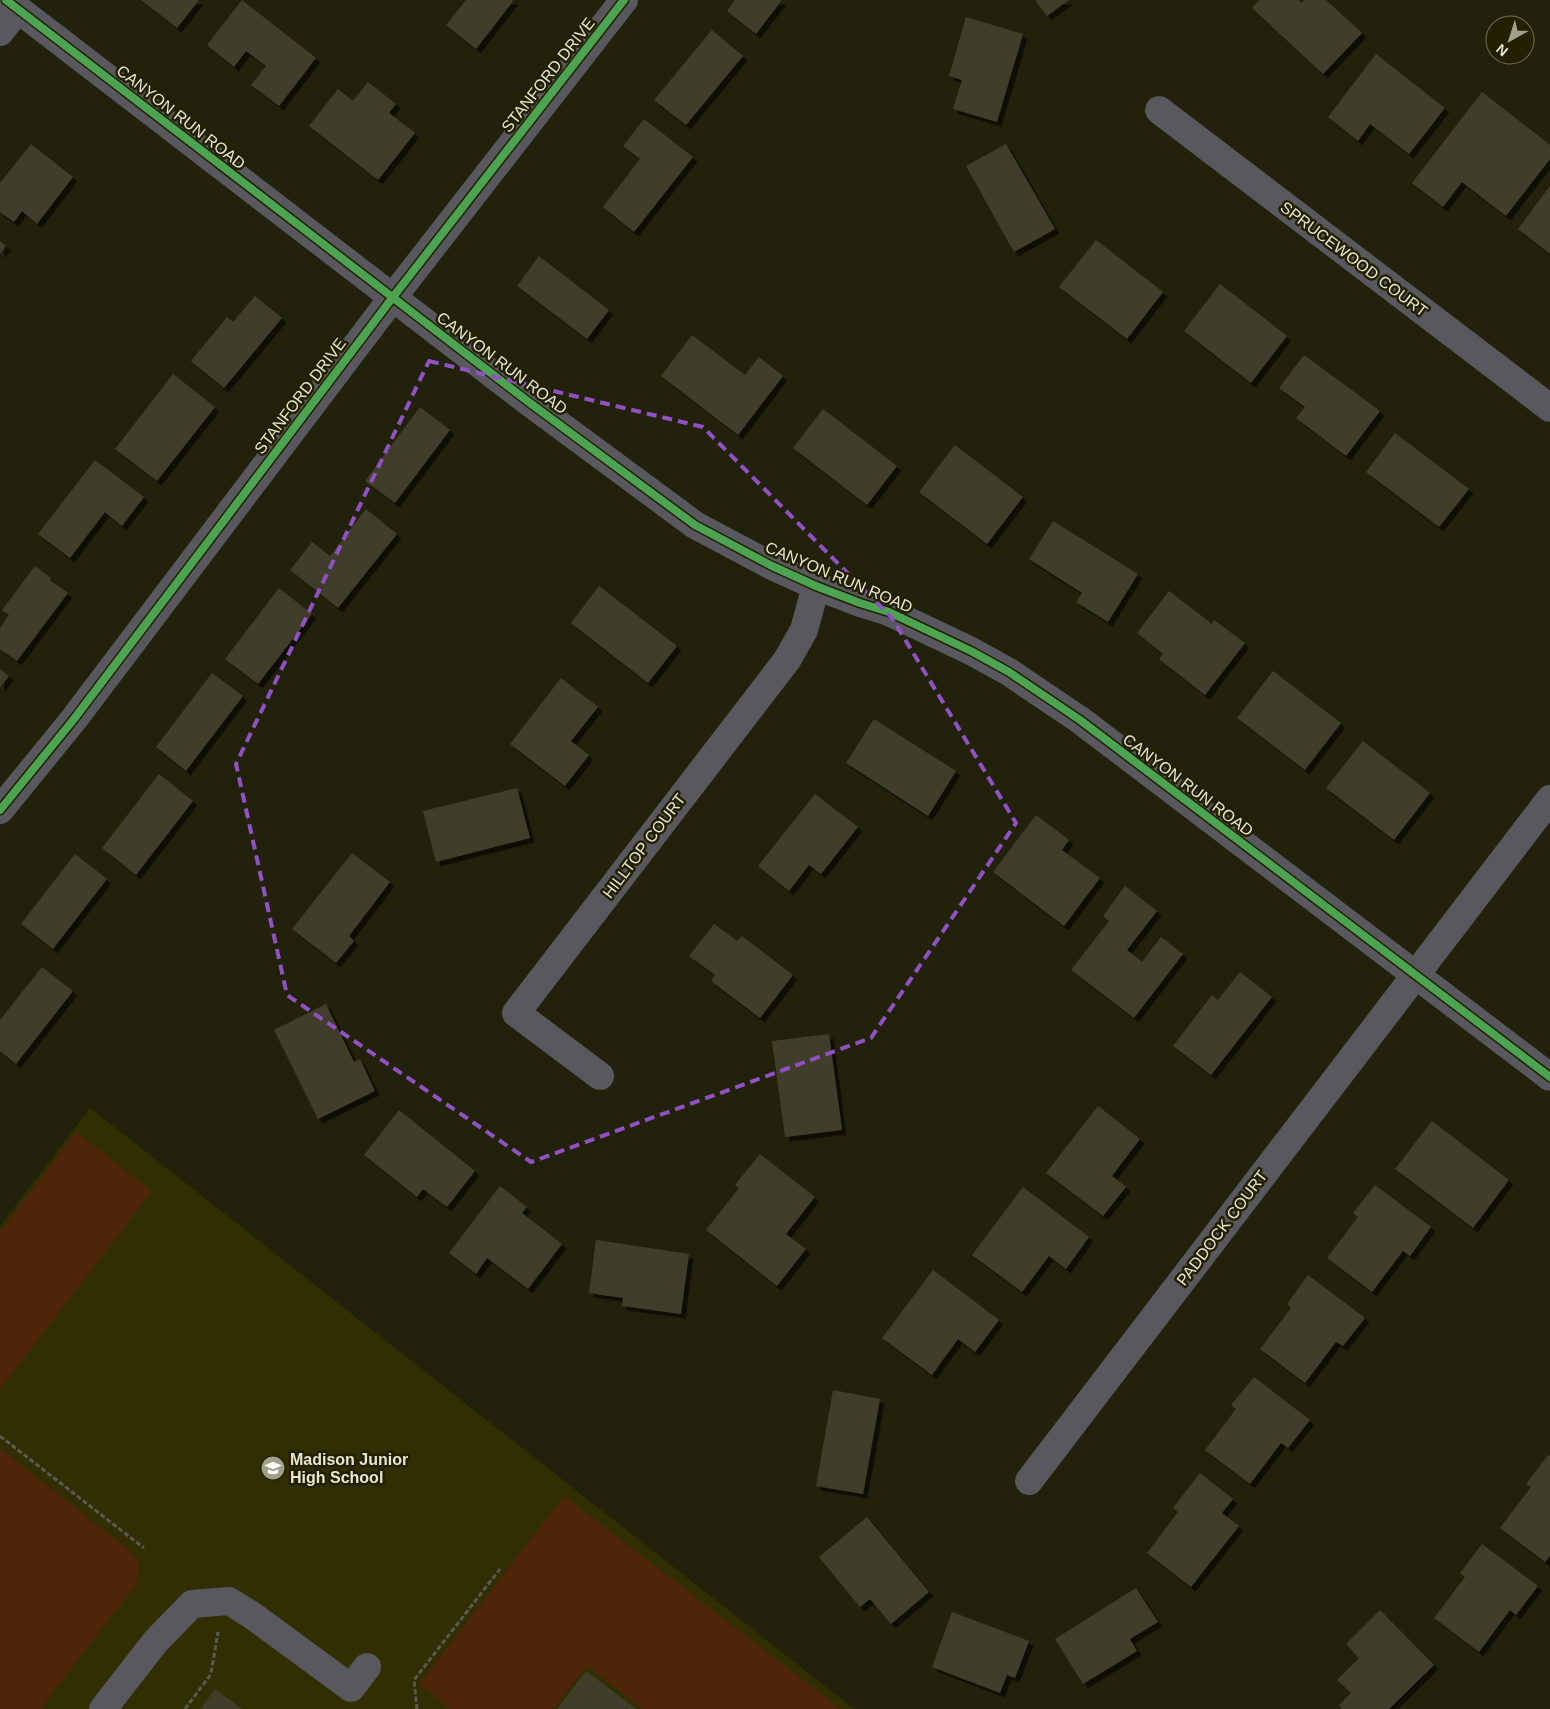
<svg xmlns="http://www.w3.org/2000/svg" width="1550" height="1709" font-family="Helvetica,sans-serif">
<defs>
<filter id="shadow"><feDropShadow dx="4.5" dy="4.5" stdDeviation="0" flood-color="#0009"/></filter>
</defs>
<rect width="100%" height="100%" fill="#22220c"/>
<polygon fill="#312f02" points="90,1108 854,1709 0,1709 0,1226"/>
<g fill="#4e2509">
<polygon points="76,1132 152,1191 0,1389 0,1232"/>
<path d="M 0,1448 L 129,1550 C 142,1561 140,1570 135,1586 L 40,1709 L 0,1709 Z"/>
<polygon points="564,1496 841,1709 643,1709 587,1666 553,1709 451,1709 419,1684"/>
</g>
<g fill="#403d2c" filter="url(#shadow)">
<polygon points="141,0 199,0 177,28"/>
<polygon points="242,0 316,58 279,106 251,85 266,66 246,51 234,67 207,45"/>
<polygon points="466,0 514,0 476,49 446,25"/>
<polygon points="735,0 782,0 756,34 727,11"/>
<polygon points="1035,0 1069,0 1047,16"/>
<polygon points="1259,0 1299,0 1301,3 1304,0 1326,0 1362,33 1323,74 1252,8"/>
<polygon points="966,17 1023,34 997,122 953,109 962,80 949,76"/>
<polygon points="712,30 743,56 686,125 654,100"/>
<polygon points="1376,54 1445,108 1409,154 1370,124 1358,141 1328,117"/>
<polygon points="368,82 396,104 389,113 415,133 378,180 309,126 338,89 353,101"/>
<polygon points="1482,92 1550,145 1550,159 1506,216 1462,182 1443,207 1412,183"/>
<polygon points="644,119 693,157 634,232 603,207 640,159 623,146"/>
<polygon points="31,144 73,177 37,224 22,211 14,222 0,212 0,183"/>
<polygon points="1006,144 1055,229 1014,252 966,166"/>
<polygon points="1550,186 1550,254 1518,229"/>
<polygon points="1096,240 1163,292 1127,339 1059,287"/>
<polygon points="0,241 6,246 0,254"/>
<polygon points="539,256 609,310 587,339 517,286"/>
<polygon points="1220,284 1287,336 1251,383 1184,331"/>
<polygon points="255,296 282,318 224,388 191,361 227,317 233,322"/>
<polygon points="692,335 745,375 759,357 783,376 738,435 661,376"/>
<polygon points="1304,355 1380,411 1346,456 1296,418 1305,407 1279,388"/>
<polygon points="173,374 215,407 157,481 115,449"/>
<polygon points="420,407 450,430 395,503 365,481"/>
<polygon points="823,409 897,466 867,505 793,448"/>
<polygon points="1395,433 1469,489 1439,527 1366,472"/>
<polygon points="955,445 1023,497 987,544 919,492"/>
<polygon points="95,460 144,497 122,526 105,512 70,558 38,534"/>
<polygon points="366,509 397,534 338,608 290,570 312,542 330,556"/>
<polygon points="1053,521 1138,574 1108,622 1076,602 1082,593 1029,559"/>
<polygon points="35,566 51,578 50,580 68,593 17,661 0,649 0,628 9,615 2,610"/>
<polygon points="599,586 677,646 648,683 571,623"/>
<polygon points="279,588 312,614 258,684 225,659"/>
<polygon points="1169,591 1212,624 1214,620 1245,643 1205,695 1159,659 1163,654 1137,633"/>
<polygon points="0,669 9,676 0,688"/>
<polygon points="1273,671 1341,723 1305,770 1237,718"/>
<polygon points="212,673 243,696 186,771 156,747"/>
<polygon points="561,678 598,707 571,741 589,755 565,786 510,744"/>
<polygon points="874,719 956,771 928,816 846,763"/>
<polygon points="1363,741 1430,793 1394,840 1326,788"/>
<polygon points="159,774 193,801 136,875 102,848"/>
<polygon points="517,788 530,838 436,862 423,811"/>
<polygon points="815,794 858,827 821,874 809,865 789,891 758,866"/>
<polygon points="1036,815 1069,840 1062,850 1100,878 1064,926 993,872"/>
<polygon points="352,853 390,882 349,936 354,941 336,963 292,929"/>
<polygon points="75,854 107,879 53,949 21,924"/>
<polygon points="1125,886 1157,911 1127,950 1142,962 1161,937 1183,954 1134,1018 1071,970 1109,921 1103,916"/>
<polygon points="714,924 737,941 742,936 793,975 760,1018 711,981 715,975 689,956"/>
<polygon points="42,967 73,991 16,1064 0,1051 0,1020"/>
<polygon points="1240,972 1272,997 1211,1075 1173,1046 1212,995 1218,1000"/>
<polygon points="326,1004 354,1062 360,1059 375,1091 318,1119 274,1030"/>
<polygon points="829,1034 842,1130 785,1137 772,1041"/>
<polygon points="1098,1106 1140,1139 1112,1176 1126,1187 1103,1216 1046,1173"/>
<polygon points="399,1110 475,1171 447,1207 423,1189 417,1197 364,1155"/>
<polygon points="1432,1121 1509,1180 1473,1228 1395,1169"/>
<polygon points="760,1154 815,1197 786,1234 806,1249 777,1286 706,1230 739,1188 735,1185"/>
<polygon points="1375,1185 1431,1227 1410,1256 1403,1251 1372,1292 1327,1258 1358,1217 1353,1213"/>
<polygon points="500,1186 527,1207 522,1213 562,1244 528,1289 487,1258 476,1274 449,1253"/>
<polygon points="1023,1187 1089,1237 1066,1269 1049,1256 1022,1292 972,1255"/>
<polygon points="596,1240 689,1254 681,1314 622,1306 623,1298 589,1293"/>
<polygon points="933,1270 999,1320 975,1352 958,1339 932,1375 882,1338"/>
<polygon points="1308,1275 1365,1318 1343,1346 1336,1342 1305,1383 1260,1349 1291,1308 1287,1304"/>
<polygon points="1254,1377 1310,1420 1288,1448 1281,1443 1250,1484 1205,1450 1236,1409 1231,1405"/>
<polygon points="833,1390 880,1399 863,1494 816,1486"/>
<polygon points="1548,1455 1550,1456 1550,1556 1545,1562 1500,1528 1531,1487 1526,1484"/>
<polygon points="1200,1473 1233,1499 1222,1513 1239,1526 1191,1587 1147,1553 1178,1512 1173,1508"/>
<polygon points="867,1517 929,1592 891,1624 870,1599 860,1607 819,1557"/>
<polygon points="1482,1544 1538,1586 1516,1615 1510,1610 1479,1652 1434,1618 1465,1577 1460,1573"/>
<polygon points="1136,1588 1158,1622 1130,1639 1137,1651 1083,1684 1055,1639"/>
<polygon points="1380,1610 1434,1665 1389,1709 1342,1709 1339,1705 1351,1693 1337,1680 1359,1658 1346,1644"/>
<polygon points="952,1612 1029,1641 1015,1678 1007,1675 1000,1693 932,1667"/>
<polygon points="586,1671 636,1709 557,1709"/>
<polygon points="215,1689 242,1709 200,1709"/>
</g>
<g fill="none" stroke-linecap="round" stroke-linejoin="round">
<g stroke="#595955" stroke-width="3" stroke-dasharray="5 2.5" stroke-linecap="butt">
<polyline points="0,1436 144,1548"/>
<polyline points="185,1709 211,1674 218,1632"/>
<polyline points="417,1709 414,1680 500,1569"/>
</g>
<g stroke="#58585e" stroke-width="28">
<polyline points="6,0 530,403 695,525 772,566 816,586 860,603 889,612 971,651 1009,672 1080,720 1550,1077"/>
<polyline points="0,32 18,9"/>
<polyline points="1159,110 1550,408"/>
<polyline points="0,810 74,719 393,297 624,0"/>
<polyline points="600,1076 516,1013 787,660 804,630 816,586"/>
<polyline points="1029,1481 1550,799"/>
<polyline points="103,1709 156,1641 192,1604 229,1601 253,1616 351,1688 367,1667"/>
</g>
<defs>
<g id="cycleway">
<polyline points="6,0 530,403 695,525 772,566 816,586 860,603 889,612 971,651 1009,672 1080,720 1550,1077"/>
<polyline points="0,810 74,719 393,297 624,0"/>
</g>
</defs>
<use href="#cycleway" stroke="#222000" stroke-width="11"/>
<use href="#cycleway" stroke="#4ca352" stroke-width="8"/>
</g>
<path fill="none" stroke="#9051c2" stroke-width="4" stroke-dasharray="10 6" stroke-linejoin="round" d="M 429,361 L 703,427 L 892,618 L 1016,823 L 871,1038 L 531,1162 L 287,995 L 236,764 Z"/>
<defs>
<symbol id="school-disc" viewBox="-11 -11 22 22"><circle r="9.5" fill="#a1a18b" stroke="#222000"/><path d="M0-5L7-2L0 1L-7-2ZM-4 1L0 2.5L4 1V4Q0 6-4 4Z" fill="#fff"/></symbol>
</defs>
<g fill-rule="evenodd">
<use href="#school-disc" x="259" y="1454" width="28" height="28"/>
</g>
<g text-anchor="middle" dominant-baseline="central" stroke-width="5" stroke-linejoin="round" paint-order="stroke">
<g font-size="16" fill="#e5e6d0" stroke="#222000">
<text transform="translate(548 75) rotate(-52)">STANFORD DRIVE</text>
<text transform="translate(181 117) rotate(38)">CANYON RUN ROAD</text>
<text transform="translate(1354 259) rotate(37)">SPRUCEWOOD COURT</text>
<text transform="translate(502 363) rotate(37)">CANYON RUN ROAD</text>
<text transform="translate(300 396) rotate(-53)">STANFORD DRIVE</text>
<text transform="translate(839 577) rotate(23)">CANYON RUN ROAD</text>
<text transform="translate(1188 785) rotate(37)">CANYON RUN ROAD</text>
<text transform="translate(644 846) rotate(-53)">HILLTOP COURT</text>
<text transform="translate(1222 1228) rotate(-53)">PADDOCK COURT</text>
</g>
<g font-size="16" font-weight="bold" fill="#e5e6d0" stroke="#222000" text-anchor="start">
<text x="290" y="1459">Madison Junior<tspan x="290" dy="18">High School</tspan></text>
</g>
</g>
<g transform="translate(1510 40) rotate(219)"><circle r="24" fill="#222000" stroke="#706f53"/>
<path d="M0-4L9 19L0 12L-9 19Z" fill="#a1a18b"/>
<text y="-8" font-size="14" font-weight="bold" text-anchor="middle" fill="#e5e6d0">N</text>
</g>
</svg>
